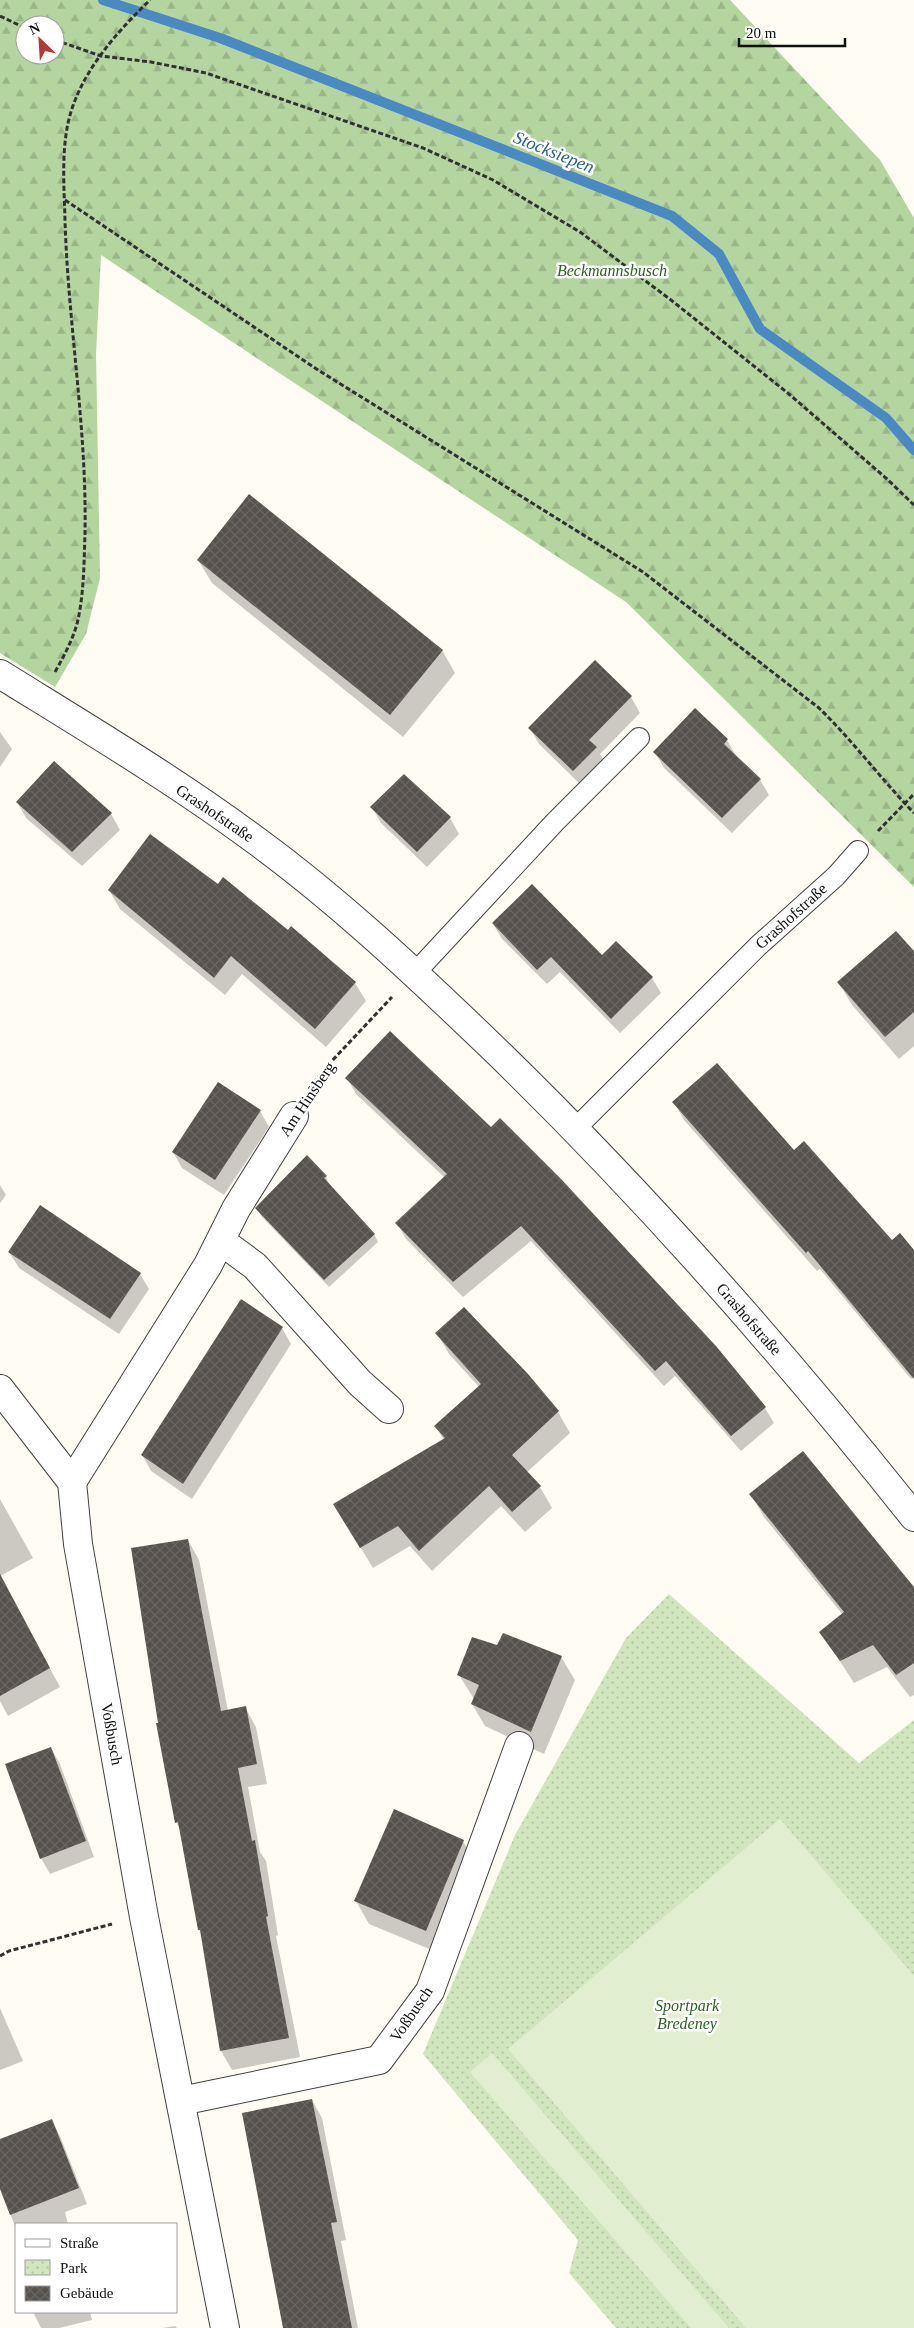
<svg xmlns="http://www.w3.org/2000/svg" width="914" height="2328" font-family="Georgia,serif">
<defs>
<pattern id="forest-firs" width="22" height="20" patternUnits="userSpaceOnUse" patternTransform="scale(1.25)"><rect width="22" height="20" fill="#b4d5a0"/><path d="M5 1l3.5 6h-7zM16 11l3.5 6h-7z" fill="#9ab689"/></pattern>
<pattern id="park-dots" width="8" height="8" patternUnits="userSpaceOnUse" patternTransform="scale(1.25)"><rect width="8" height="8" fill="#d1e6bf"/><path d="M2 2h.1M6 6h.1" fill="none" stroke="#b2c4a3" stroke-width="1.8" stroke-linecap="round"/></pattern>
<pattern id="building-cross-hatch" width="8" height="8" patternUnits="userSpaceOnUse" patternTransform="scale(1.25)"><rect width="8" height="8" fill="#57524d"/><path d="M0 0l8 8M0 8l8-8" fill="none" stroke="#6a6662"/></pattern>
</defs>
<rect width="100%" height="100%" fill="#fefcf3"/>
<path fill="url(#forest-firs)" fill-rule="evenodd" d="M 0,0 L 730,0 L 880,160 L 914,218 L 914,887 L 626,602 L 101,255 L 96,354 L 100,578 L 86,634 L 55,687 L 0,653 ZM 25,25 L 55,25 L 55,55 L 25,55 Z"/>
<polygon fill="url(#park-dots)" points="669,1594 859,1763 914,1720 914,2328 616,2328 569,2273 578,2240 423,2054 515,1835 626,1638"/>
<g fill="#e2eed0">
<polygon points="780,1819 914,1976 914,2328 746,2328 508,2049"/>
<polygon points="492,2053 729,2328 691,2328 470,2072"/>
</g>
<g fill="#0003">
<polygon points="198,560 442,650 455,673 403,737 212,583"/>
<polygon points="631,697 640,713 600,754 605,763 582,786 539,744 530,728"/>
<polygon points="0,732 12,749 0,767"/>
<polygon points="727,740 736,756 760,780 769,795 732,833 664,768 655,752"/>
<polygon points="54,763 111,814 120,830 82,866 26,818 17,802"/>
<polygon points="372,807 450,818 459,834 427,867 381,823"/>
<polygon points="109,890 355,983 366,1001 326,1047 242,974 225,995 120,909"/>
<polygon points="493,924 602,957 652,978 661,993 620,1033 560,972 547,984 502,939"/>
<polygon points="914,953 914,1046 899,1059 852,1005 839,983"/>
<polygon points="347,1078 765,1408 774,1423 741,1451 675,1376 664,1386 531,1241 463,1297 406,1239 397,1223 445,1178 356,1094"/>
<polygon points="674,1102 794,1151 892,1241 914,1252 914,1377 911,1379 820,1269 817,1271 684,1120"/>
<polygon points="260,1111 269,1127 224,1195 182,1168 173,1152"/>
<polygon points="326,1176 329,1185 374,1234 378,1242 329,1287 261,1216 257,1208"/>
<polygon points="0,1185 6,1195 0,1203"/>
<polygon points="9,1252 140,1274 149,1289 119,1334 19,1268"/>
<polygon points="282,1328 291,1344 192,1499 151,1471 142,1455"/>
<polygon points="437,1333 527,1374 558,1412 570,1433 526,1473 540,1487 552,1508 525,1532 501,1506 432,1571 410,1546 373,1568 347,1525 444,1440 436,1427 479,1387 449,1354"/>
<polygon points="751,1494 914,1589 914,1695 910,1697 887,1667 854,1683 821,1632 843,1615 764,1517"/>
<polygon points="0,1499 33,1558 0,1576 60,1687 8,1716 0,1701"/>
<polygon points="188,1540 199,1560 228,1711 245,1707 256,1727 267,1784 248,1787 260,1852 266,1861 278,1935 276,1936 300,2057 232,2070 221,2051 202,1934 199,1930 181,1831 176,1822 159,1724"/>
<polygon points="504,1634 561,1657 575,1680 544,1754 485,1726 472,1704 474,1699 459,1675 498,1647"/>
<polygon points="51,1748 60,1764 94,1857 50,1874 41,1858"/>
<polygon points="463,1841 476,1864 439,1953 369,1924 356,1901"/>
<polygon points="0,2008 23,2061 0,2070"/>
<polygon points="312,2100 322,2118 346,2240 341,2241 358,2328 284,2328"/>
<polygon points="51,2120 60,2136 87,2204 65,2212 68,2224 16,2224 16,2229 0,2186 0,2140"/>
<polygon points="33,2312 90,2312 92,2320 59,2328 41,2328"/>
<polygon points="175,2326 177,2328 162,2328"/>
</g>
<g fill="none" stroke-linecap="round" stroke-linejoin="round">
<polyline stroke="#4a89c1" stroke-width="10" points="103,0 220,38 672,216 719,254 760,329 886,418 914,450"/>
</g>
<g fill="url(#building-cross-hatch)">
<polygon points="249,494 443,650 390,715 197,560"/>
<polygon points="595,660 632,696 589,740 597,747 573,771 528,728"/>
<polygon points="695,708 728,739 724,744 761,779 722,818 653,752"/>
<polygon points="54,761 112,813 72,852 16,802"/>
<polygon points="404,774 451,817 417,852 370,807"/>
<polygon points="150,834 218,884 223,877 288,930 291,926 356,982 315,1029 231,956 214,978 108,890"/>
<polygon points="532,884 602,955 616,941 653,977 611,1019 551,957 537,970 492,923"/>
<polygon points="896,931 914,951 914,1012 885,1037 837,982"/>
<polygon points="390,1031 491,1127 500,1118 562,1180 716,1346 766,1407 731,1436 666,1361 655,1371 521,1226 453,1282 395,1223 447,1174 345,1078"/>
<polygon points="717,1063 794,1150 804,1141 892,1240 900,1233 914,1250 914,1379 808,1251 806,1253 672,1102"/>
<polygon points="218,1082 261,1110 215,1180 172,1152"/>
<polygon points="307,1155 327,1176 324,1178 375,1234 324,1280 255,1208"/>
<polygon points="40,1205 141,1273 110,1319 8,1252"/>
<polygon points="241,1299 283,1327 183,1484 141,1455"/>
<polygon points="464,1307 528,1374 559,1411 512,1455 541,1486 512,1512 489,1486 419,1551 398,1526 360,1548 333,1504 445,1438 434,1426 481,1384 435,1333"/>
<polygon points="803,1451 914,1587 914,1663 896,1675 873,1645 840,1661 819,1632 844,1612 749,1494"/>
<polygon points="188,1539 221,1711 246,1706 257,1764 238,1768 252,1841 255,1840 268,1916 266,1917 289,2038 220,2051 200,1930 198,1930 178,1822 175,1823 156,1723 158,1723 131,1548"/>
<polygon points="0,1574 50,1668 0,1696"/>
<polygon points="503,1633 562,1656 531,1732 471,1704 479,1685 457,1675 472,1637 497,1645"/>
<polygon points="51,1747 86,1841 40,1859 5,1764"/>
<polygon points="394,1809 464,1840 426,1931 354,1901"/>
<polygon points="312,2099 337,2222 331,2223 352,2328 283,2328 242,2113"/>
<polygon points="52,2119 79,2188 10,2215 0,2189 0,2139"/>
</g>
<g fill="none" stroke-linecap="round" stroke-linejoin="round">
<defs>
<g id="service">
<polyline points="415,973 555,822 639,738"/>
<polyline points="575,1129 758,946 836,876 858,851"/>
</g>
<g id="minor">
<path d="M 0,674 C 87,728 176,781 258,842 C 341,903 416,974 490,1045 C 642,1192 782,1351 914,1517"/>
<polyline points="221,1241 255,1266 360,1383 389,1409"/>
<polyline points="0,1389 72,1482 78,1544 144,1917 225,2328"/>
<polyline points="72,1482 208,1265 236,1209 294,1116"/>
<polyline points="181,2101 379,2060 430,1991 519,1746"/>
</g>
</defs>
<use href="#service" stroke="#424242" stroke-width="22"/>
<use href="#minor" stroke="#424242" stroke-width="30"/>
<g stroke="#313131" stroke-width="3" stroke-dasharray="5 2.5" stroke-linecap="butt">
<polyline points="0,16 25,28"/>
<polyline points="55,40 101,56 151,62 206,73 423,148 493,180 580,232 671,300 789,394 887,479 914,505"/>
<path d="M 65,200 L 318,370 L 643,572 L 819,708 C 853,741 881,779 914,813"/>
<path d="M 55,672 C 64,656 72,641 77,624 C 84,595 84,563 85,533 C 87,428 68,324 65,220 C 64,182 60,139 74,103 C 89,63 120,29 150,0"/>
<polyline points="878,831 914,794"/>
<polyline points="309,1089 329,1064 392,997"/>
<polyline points="0,1956 9,1951 112,1924"/>
</g>
<use href="#service" stroke="#fff" stroke-width="20"/>
<use href="#minor" stroke="#fff" stroke-width="28"/>
</g>
<g text-anchor="middle" dominant-baseline="central" stroke-width="5" stroke-linejoin="round" paint-order="stroke">
<g font-size="16" font-style="italic" fill="#2e6225" stroke="#fff">
<text x="612" y="270">Beckmannsbusch</text>
<text x="687" y="2005">Sportpark<tspan x="687" dy="18">Bredeney</tspan></text>
</g>
<g font-size="16" fill="#0f0f0f" stroke="#fff">
<text transform="translate(215 813) rotate(34)">Grashofstraße</text>
<text transform="translate(791 916) rotate(-42)">Grashofstraße</text>
<text transform="translate(307 1099) rotate(-56)">Am Hinsberg</text>
<text transform="translate(749 1319) rotate(49)">Grashofstraße</text>
<text transform="translate(112 1734) rotate(80)">Voßbusch</text>
<text transform="translate(411 2014) rotate(-56)">Voßbusch</text>
</g>
<g font-size="18" font-style="italic" fill="#245c96" stroke="#fff">
<text transform="translate(554 152) rotate(22)">Stocksiepen</text>
</g>
</g>
<rect x="15" y="2223" width="162" height="90" fill="#ffffff" stroke="#9f9f9f"/>
<rect x="25" y="2239" width="25" height="8" fill="#ffffff" stroke="#9f9f9f"/>
<text x="60" y="2248" font-size="15" fill="#0f0f0f">Straße</text>
<rect x="25" y="2260" width="25" height="15" fill="url(#park-dots)" stroke="#9f9f9f"/>
<text x="60" y="2273" font-size="15" fill="#0f0f0f">Park</text>
<rect x="25" y="2286" width="25" height="15" fill="url(#building-cross-hatch)" stroke="#9f9f9f"/>
<text x="60" y="2298" font-size="15" fill="#0f0f0f">Gebäude</text>
<g transform="translate(40 40) rotate(335)"><circle r="24" fill="#ffffff" stroke="#9f9f9f"/>
<path d="M0-4L9 19L0 12L-9 19Z" fill="#b33734"/>
<text y="-8" font-size="14" font-weight="bold" text-anchor="middle" fill="#0f0f0f">N</text>
</g>
<path d="M739 38v8h106v-8" fill="none" stroke="#0f0f0f" stroke-width="2.5"/>
<text x="746" y="38" font-size="15" fill="#0f0f0f" stroke="#ffffff" stroke-width="4" paint-order="stroke">20 m</text>
</svg>
